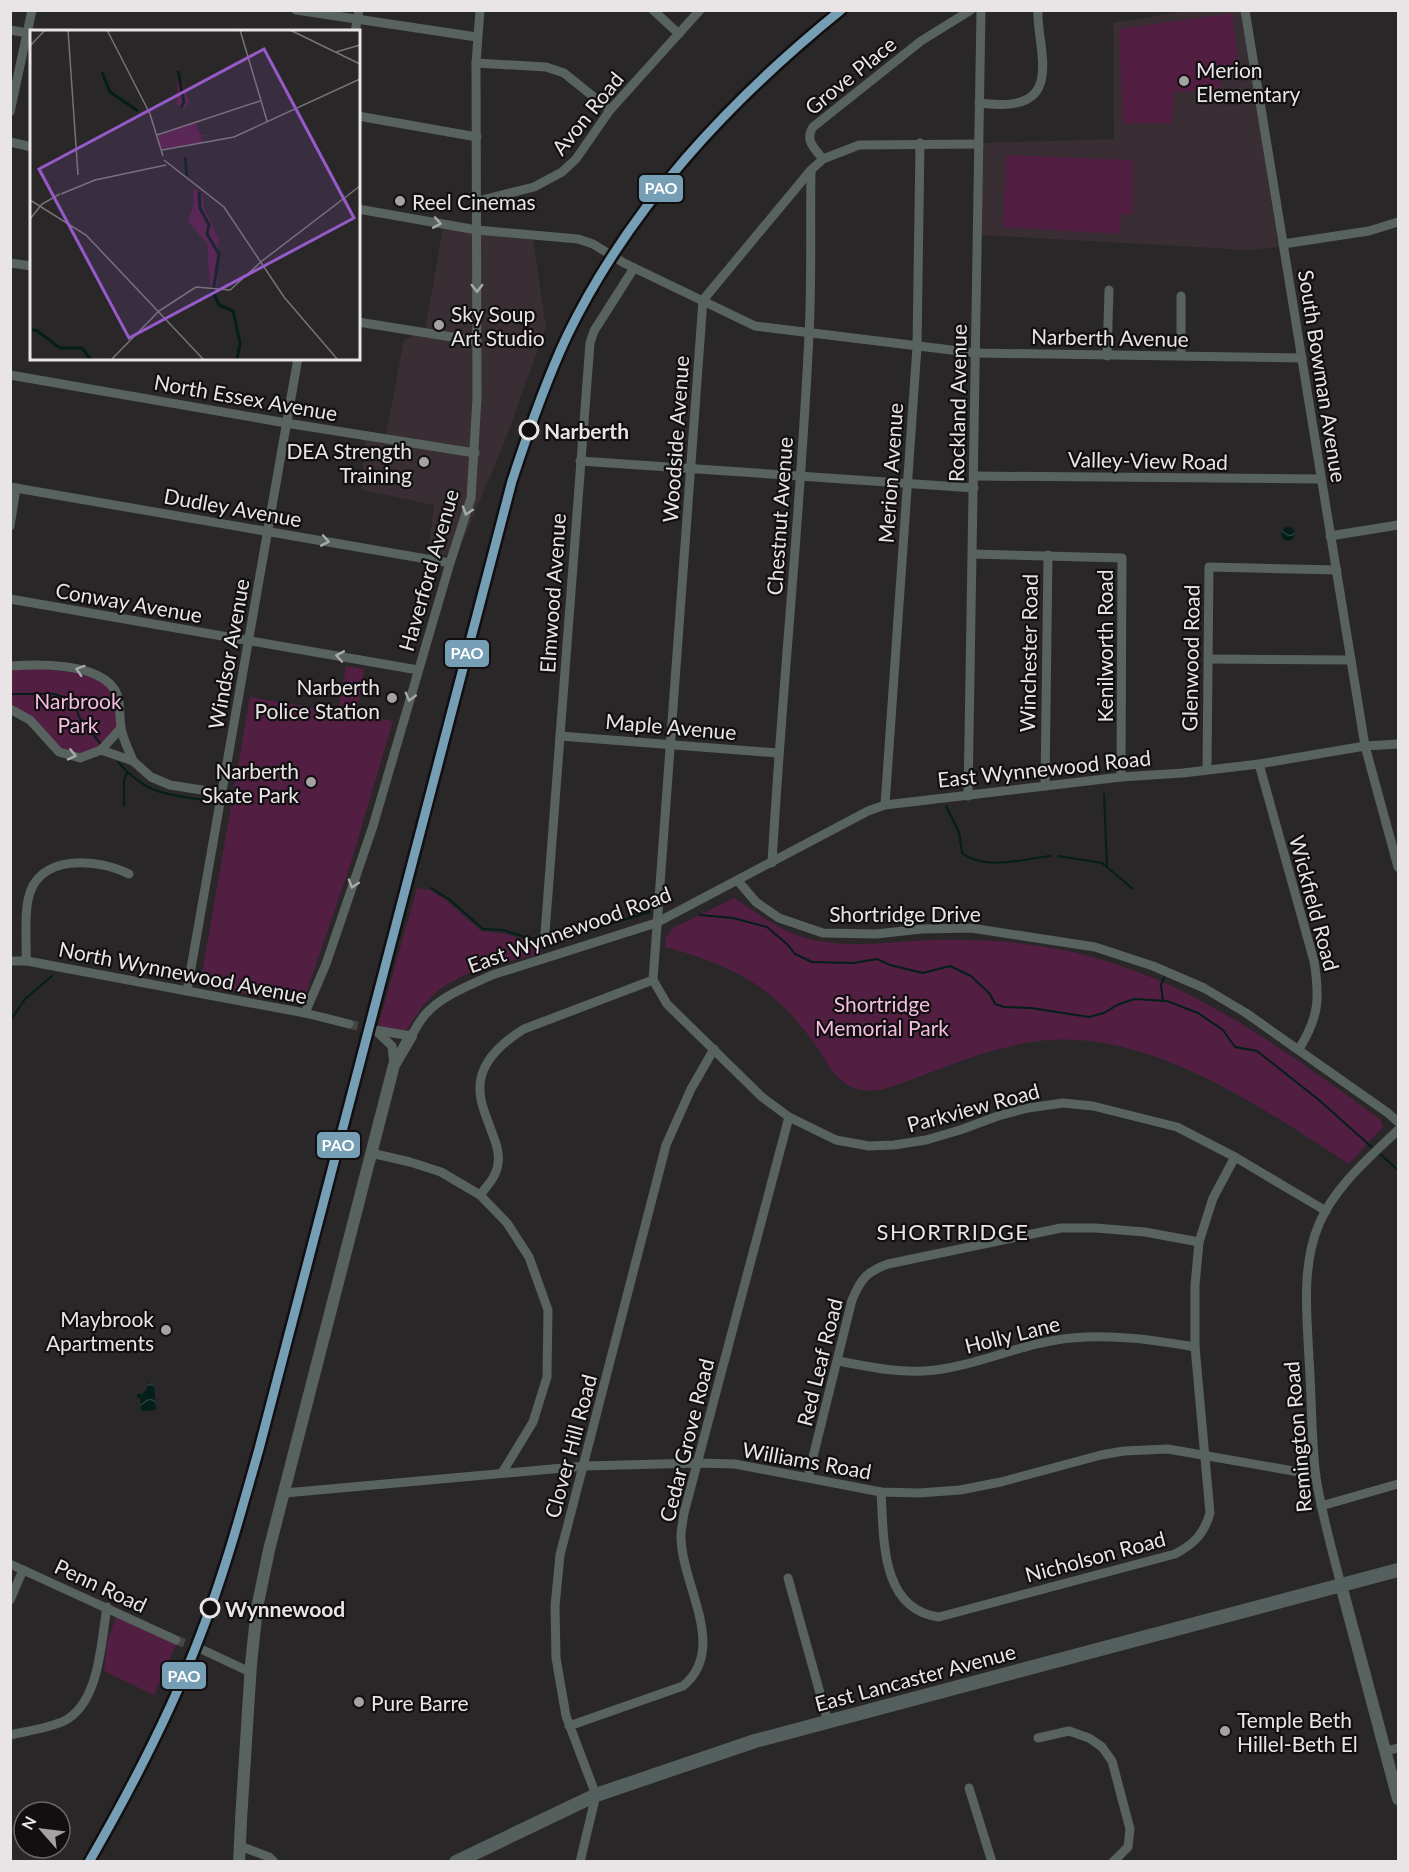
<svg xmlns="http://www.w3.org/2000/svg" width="1409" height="1872" font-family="Lato,sans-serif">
<defs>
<pattern id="water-waves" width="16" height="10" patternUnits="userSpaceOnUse" patternTransform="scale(1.5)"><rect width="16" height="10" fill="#041e19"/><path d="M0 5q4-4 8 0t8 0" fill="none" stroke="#293f3a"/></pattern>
</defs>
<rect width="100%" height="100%" fill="#2a2729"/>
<g fill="#382e34">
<polygon points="1188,11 1243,11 1278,247 1248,250 981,235 982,143 1114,139 1113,23"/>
<polygon points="443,228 533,239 546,327 503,446 456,557 428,554 434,505 361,490 365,440 384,444 404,340 425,330"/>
</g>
<g fill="#521f42">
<path d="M 1232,13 L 1239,69 C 1226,72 1222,77 1219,90 L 1174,92 L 1172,123 L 1123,124 L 1119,29 Z"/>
<polygon points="1006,155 1133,160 1133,215 1121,214 1120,234 1003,227"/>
<polygon points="11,666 91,674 115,690 121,728 93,755 59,752 11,709"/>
<polygon points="346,666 364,669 357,715 393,721 350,866 302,1005 200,985 250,697 338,712"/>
<path d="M 417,888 L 430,890 L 446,900 L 481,931 L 506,934 L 528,941 L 541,942 L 542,954 C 504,962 463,969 433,995 C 422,1005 413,1021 404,1033 L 378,1027 Z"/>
<path d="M 734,898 C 756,912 774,927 800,936 C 842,950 888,942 931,940 C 974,939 1015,941 1057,949 C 1182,972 1279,1047 1380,1119 L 1383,1127 L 1349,1164 C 1261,1107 1147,1027 1038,1041 C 984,1048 933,1073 882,1090 C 869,1091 858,1091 846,1084 C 832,1075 825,1058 815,1044 C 800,1024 783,1003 761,988 C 732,967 699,956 665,947 L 666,937 L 671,933 L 671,929 Z"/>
<polygon points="116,1617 176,1645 154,1695 104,1671 107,1643"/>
</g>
<g fill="url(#water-waves)">
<circle cx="1288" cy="534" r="7"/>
<polygon points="147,1383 154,1385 156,1410 141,1411 140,1398 137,1398 137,1394 142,1394 147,1389"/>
</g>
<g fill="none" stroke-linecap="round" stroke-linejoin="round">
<g stroke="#041e19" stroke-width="2">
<polyline points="10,694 55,694 68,699 76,706 79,717 100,743"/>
<path d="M 118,762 C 148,796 167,794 210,801"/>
<polyline points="1104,794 1107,866"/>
<polyline points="124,806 124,780 127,773"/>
<path d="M 946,806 L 959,832 L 962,853 C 984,871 1024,859 1050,856"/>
<polyline points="1058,856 1102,863 1133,889"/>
<polyline points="431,888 450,900 483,929 503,930 528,938 550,940 567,937 650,912"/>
<polyline points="700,915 733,918 767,927 787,944 795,954 812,962 853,963 877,959 890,965 923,973 950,966 971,976 990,994 995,1004 1004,1007 1031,1008 1089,1017 1104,1013 1117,1005 1134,999 1167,1001 1198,1013 1223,1030 1235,1047 1257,1051 1319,1100 1375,1150"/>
<polyline points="1163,1001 1161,985 1164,978"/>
<polyline points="10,1021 25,999 52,976"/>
<polyline points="1379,1153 1398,1170"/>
</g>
<g stroke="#474446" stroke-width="9" stroke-dasharray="9 4.5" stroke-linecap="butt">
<polyline points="349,1024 375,1030"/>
<polyline points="176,1640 203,1650"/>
</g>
<g stroke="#58625f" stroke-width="9">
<polyline points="296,10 477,37"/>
<polyline points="653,10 679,34"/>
<polyline points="1245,10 1365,746 1398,867"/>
<polyline points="10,30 27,33"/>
<polyline points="355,32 359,10"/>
<polyline points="476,63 546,67 564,73 610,110"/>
<path d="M 979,103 C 991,104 1005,106 1016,103 C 1060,95 1036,40 1038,10"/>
<polyline points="10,112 32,10"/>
<polyline points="358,116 477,137"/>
<polyline points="10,142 32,147"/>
<polyline points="979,144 859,145 823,159 811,170 703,300 653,980 667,1004 762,1097 789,1117 836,1140 869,1146 894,1145 926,1140 960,1130 998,1116 1028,1108 1063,1103 1093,1106 1177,1127 1235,1157 1326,1211"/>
<path d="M 823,159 C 815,149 804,140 813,127 L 921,41 L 971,10"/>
<polyline points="478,201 534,187 562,172 576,159 610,110 700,10"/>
<polyline points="358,209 477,230 578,239 593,244 624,263 755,326 976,353 1302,358"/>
<polyline points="1283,244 1369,231 1398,222"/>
<polyline points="10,263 32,266"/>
<polyline points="1181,296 1181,355"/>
<polyline points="358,322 477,341"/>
<polyline points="1107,356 1109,290"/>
<polyline points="10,375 286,423 475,453"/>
<polyline points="580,461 974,488"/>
<polyline points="974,476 1321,479"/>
<polyline points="10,487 450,563"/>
<polyline points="10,526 16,488"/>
<polyline points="1330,536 1398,525"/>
<polyline points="973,554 1122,558 1121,777"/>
<polyline points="10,599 418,670"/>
<polyline points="1208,659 1351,660"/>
<path d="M 10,666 C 39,664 97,662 115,690 C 121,700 119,715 121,727 C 122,738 129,750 133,761"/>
<polyline points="10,709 30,720 59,752 80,758 101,750 121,728"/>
<polyline points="560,736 778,753"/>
<polyline points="101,750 133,761 151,777 170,785 221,793"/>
<path d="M 1259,764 L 1314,961 C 1320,998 1319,1017 1299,1049"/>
<polyline points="1207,769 1209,567 1337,570"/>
<polyline points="1045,786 1048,555"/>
<polyline points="968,796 981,10"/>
<polyline points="885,805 917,347 920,143"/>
<path d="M 772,863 C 782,686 801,511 809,334 C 812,280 810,225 811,171"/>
<polyline points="738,881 756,902 779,918 823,933 876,934 922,929 971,928 1095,947 1153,966 1204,988 1246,1013 1388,1113 1398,1122"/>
<polyline points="545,933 590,343 594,331 634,268"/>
<polyline points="10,961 27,961 305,1013 349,1024"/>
<path d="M 26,961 C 27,942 24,919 28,900 C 37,853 96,858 129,874"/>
<polyline points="187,991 298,358"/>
<polyline points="305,1013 326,964 373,826 450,563 471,498 477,398 476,63 480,10"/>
<path d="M 375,1030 L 411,1036 C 415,1030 419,1022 424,1016 C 440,996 469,986 492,975 L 656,923 L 868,811 L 885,805 L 1121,777 L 1183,773 L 1259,764 L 1365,746 L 1398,744"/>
<polyline points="375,1030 392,1046 394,1065"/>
<polyline points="371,1153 410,1162 441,1172 480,1195 507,1223 529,1257 548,1310 547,1377 533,1422 502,1473"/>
<path d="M 480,1195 C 487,1186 497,1176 498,1163 C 500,1150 494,1139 490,1127 C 486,1116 480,1103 480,1091 C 478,1063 503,1042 524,1029 L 653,980"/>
<path d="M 838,1361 C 866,1366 896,1373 924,1371 C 975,1368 1022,1342 1072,1338 C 1114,1334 1154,1340 1195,1347"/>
<path d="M 808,1477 L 852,1300 C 861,1279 866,1272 888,1264 L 1061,1228 L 1095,1228 L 1145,1232 L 1199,1242"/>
<path d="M 881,1492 C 884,1537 880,1610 939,1617 L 1175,1554 C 1194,1544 1204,1534 1210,1513 L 1195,1347 L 1195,1285 L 1199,1242 L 1213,1198 L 1235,1157"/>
<polyline points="285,1493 585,1466 697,1463 735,1464 881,1492 919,1493 960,1490 1001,1482 1101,1455 1124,1451 1168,1449 1316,1475"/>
<polyline points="1321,1506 1398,1484"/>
<polyline points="10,1564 176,1640"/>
<polyline points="788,1578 828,1722"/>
<path d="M 1341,1585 C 1332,1550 1322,1515 1316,1478 C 1311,1439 1312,1399 1309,1359 C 1307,1314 1301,1267 1319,1224 C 1335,1186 1370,1157 1398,1130"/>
<polyline points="10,1600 23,1570"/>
<polyline points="203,1650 250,1672"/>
<path d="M 569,1726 L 683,1686 C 729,1648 681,1585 681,1536 C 681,1529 683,1521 684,1513 L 789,1117"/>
<path d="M 10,1735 C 28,1731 49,1728 64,1721 C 100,1703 101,1641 107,1607"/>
<polyline points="1038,1738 1069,1731 1089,1738 1102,1747 1112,1761 1130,1829 1128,1847 1113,1862"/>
<polyline points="1386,1751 1398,1748"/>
<polyline points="969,1788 992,1862"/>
<polyline points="240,1846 269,1857 274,1862"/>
<polyline points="580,1862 596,1795 566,1716 556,1658 555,1606 560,1555 666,1145 691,1089 714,1049"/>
</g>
<g stroke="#586260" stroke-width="12">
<polyline points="1341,1585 1398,1799"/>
<polyline points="241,1820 251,1664 257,1608 269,1550 394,1065 411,1036"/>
<polyline points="239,1862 241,1822"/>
</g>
<polyline stroke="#55605e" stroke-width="14" points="456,1862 596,1795 755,1741 1398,1570"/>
<defs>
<path id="rail-1" d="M 89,1862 C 131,1789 170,1715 200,1636 C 224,1575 241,1512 259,1449 L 512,481 C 528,432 545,383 567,336 C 630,206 730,100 841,10"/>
</defs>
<use href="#rail-1" stroke="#120f11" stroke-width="14"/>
<use href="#rail-1" stroke="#769eb4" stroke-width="9"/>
</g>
<defs><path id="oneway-chevron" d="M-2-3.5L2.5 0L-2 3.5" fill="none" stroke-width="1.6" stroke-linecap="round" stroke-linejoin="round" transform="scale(1.5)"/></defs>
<g stroke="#a8aaaa">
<use href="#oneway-chevron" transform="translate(437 223) rotate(10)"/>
<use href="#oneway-chevron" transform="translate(477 288) rotate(90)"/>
<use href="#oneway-chevron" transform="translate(467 511) rotate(108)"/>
<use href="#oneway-chevron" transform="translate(325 541) rotate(10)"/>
<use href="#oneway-chevron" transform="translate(340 656) rotate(-170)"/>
<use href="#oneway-chevron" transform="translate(80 670) rotate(-162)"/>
<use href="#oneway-chevron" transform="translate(410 697) rotate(106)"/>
<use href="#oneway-chevron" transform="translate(72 755) rotate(13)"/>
<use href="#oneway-chevron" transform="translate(353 884) rotate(108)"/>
</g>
<g fill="#a6a2a4" stroke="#120f11" stroke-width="2">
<circle cx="1184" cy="81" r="6"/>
<circle cx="400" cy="201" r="6"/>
<circle cx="439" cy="325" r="6"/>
<circle cx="424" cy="462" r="6"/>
<circle cx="392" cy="698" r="6"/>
<circle cx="311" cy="782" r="6"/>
<circle cx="166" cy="1330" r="6"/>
<circle cx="359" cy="1702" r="6"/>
<circle cx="1225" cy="1731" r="6"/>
</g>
<g fill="#120f11" stroke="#e9e5e7" stroke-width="3">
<circle cx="529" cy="430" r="9"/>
<circle cx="210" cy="1608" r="9"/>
</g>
<g text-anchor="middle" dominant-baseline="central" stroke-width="4.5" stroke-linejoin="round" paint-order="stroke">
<g font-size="21" fill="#e9e5e7" stroke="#120f11" text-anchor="start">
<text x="1196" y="69">Merion<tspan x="1196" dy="24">Elementary</tspan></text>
<text x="412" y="201">Reel Cinemas</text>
<text x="451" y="313">Sky Soup<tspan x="451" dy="24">Art Studio</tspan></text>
<text x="412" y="450" text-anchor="end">DEA Strength<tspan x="412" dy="24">Training</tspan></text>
<text x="380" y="686" text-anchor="end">Narberth<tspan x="380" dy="24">Police Station</tspan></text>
<text x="299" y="770" text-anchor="end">Narberth<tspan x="299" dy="24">Skate Park</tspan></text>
<text x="154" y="1318" text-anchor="end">Maybrook<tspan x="154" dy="24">Apartments</tspan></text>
<text x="371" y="1702">Pure Barre</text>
<text x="1237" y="1719">Temple Beth<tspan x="1237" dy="24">Hillel-Beth El</tspan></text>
</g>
<g font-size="21" fill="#e9e5e7" stroke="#120f11">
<text transform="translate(850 75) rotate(-39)">Grove Place</text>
<text transform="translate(587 113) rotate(-51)">Avon Road</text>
<text transform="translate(1110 337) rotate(1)">Narberth Avenue</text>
<text transform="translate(1323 376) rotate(81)">South Bowman Avenue</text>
<text transform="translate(246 397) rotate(10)">North Essex Avenue</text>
<text transform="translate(957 403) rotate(-89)">Rockland Avenue</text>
<text transform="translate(675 439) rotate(-86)">Woodside Avenue</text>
<text transform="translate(1148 460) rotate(1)">Valley-View Road</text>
<text transform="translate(890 473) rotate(-86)">Merion Avenue</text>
<text transform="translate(233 507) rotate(10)">Dudley Avenue</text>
<text transform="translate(779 516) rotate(-86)">Chestnut Avenue</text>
<text transform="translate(428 570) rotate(-74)">Haverford Avenue</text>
<text transform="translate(552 593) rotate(-86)">Elmwood Avenue</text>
<text transform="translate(129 602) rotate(10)">Conway Avenue</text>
<text transform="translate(1104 646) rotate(-90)">Kenilworth Road</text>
<text transform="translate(1028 653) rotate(-89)">Winchester Road</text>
<text transform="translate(228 654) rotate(-80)">Windsor Avenue</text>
<text transform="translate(1190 658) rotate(-89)">Glenwood Road</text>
<text transform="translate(671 726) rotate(5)">Maple Avenue</text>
<text transform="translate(1044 768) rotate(-6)">East Wynnewood Road</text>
<text transform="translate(1315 903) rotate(75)">Wickfield Road</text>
<text x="905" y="913">Shortridge Drive</text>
<text transform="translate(569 929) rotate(-20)">East Wynnewood Road</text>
<text transform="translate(183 972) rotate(11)">North Wynnewood Avenue</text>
<text transform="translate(973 1107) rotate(-15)">Parkview Road</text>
<text transform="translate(1012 1334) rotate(-14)">Holly Lane</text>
<text transform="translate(819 1362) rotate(-76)">Red Leaf Road</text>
<text transform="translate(1297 1437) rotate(-95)">Remington Road</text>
<text transform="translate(686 1440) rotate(-76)">Cedar Grove Road</text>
<text transform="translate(570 1446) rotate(-75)">Clover Hill Road</text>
<text transform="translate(807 1460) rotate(10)">Williams Road</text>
<text transform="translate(1095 1556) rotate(-15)">Nicholson Road</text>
<text transform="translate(101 1585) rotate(25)">Penn Road</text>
<text transform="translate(915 1677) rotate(-15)">East Lancaster Avenue</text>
</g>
<g font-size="21" font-weight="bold" fill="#e9e5e7" stroke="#120f11" text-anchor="start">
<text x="544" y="430">Narberth</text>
<text x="225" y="1608">Wynnewood</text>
</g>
<g font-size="21" fill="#f6bde0" stroke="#120f11">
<text x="78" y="700">Narbrook<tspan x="78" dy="24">Park</tspan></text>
<text x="882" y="1003">Shortridge<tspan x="882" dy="24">Memorial Park</tspan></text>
</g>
<g font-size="22" letter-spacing="1.5" fill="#e9e5e7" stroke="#120f11">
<text x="953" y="1231">SHORTRIDGE</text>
</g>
</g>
<g transform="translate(30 30)">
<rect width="330" height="330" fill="#2a2729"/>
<path d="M 147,38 L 159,71 L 154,80 L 147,74 ZM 166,93 L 170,105 L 177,105 L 171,107 L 172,112 L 132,119 L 128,106 ZM 163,159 L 173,164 L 174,178 L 189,210 L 187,257 L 180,255 L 177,213 L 158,192 L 164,173 Z" fill="#521f42"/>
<path fill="none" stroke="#041e19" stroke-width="3" d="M 148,41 L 154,72 L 151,78M 72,42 L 80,62 L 108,81M 155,127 L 157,146M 169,162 L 170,178 L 179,195 L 177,204 L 189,224 L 183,262 L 189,275 L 203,281 L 210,313 L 207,330M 0,300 L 6,300 L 30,318 L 52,318 L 61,330"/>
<path fill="none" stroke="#767375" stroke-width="1.5" d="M 38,0 L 48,145M 77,0 L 120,84 L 133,126M 210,0 L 237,91M 260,0 L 330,34M 0,16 L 15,0M 306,22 L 330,15M 127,105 L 230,71M 132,120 L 204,107 L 330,49M 134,130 L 194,177 L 254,267 L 308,330M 31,164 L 65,150 L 136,135M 0,170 L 56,205 L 174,330M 0,189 L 12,174 L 30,164M 129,281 L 166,257 L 200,260 L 232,231 L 330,156M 81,330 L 129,281"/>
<path fill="#965ac9" fill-opacity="0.15" stroke="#965ac9" stroke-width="3" d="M 234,19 L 324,188 L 99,308 L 9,139 Z"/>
<rect width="330" height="330" fill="none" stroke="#e9e5e7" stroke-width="3"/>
</g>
<g stroke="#120f11" stroke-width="2">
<rect x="638" y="174" width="46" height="29" rx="6" fill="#769eb4"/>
<rect x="444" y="639" width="46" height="29" rx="6" fill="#769eb4"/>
<rect x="316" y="1131" width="45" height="28" rx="6" fill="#769eb4"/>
<rect x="161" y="1661" width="46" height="29" rx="6" fill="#769eb4"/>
</g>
<g font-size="16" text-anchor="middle" font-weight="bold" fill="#fff">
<text x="661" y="194">PAO</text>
<text x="467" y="659">PAO</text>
<text x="338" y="1151">PAO</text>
<text x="184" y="1682">PAO</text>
</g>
<rect width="1409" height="1872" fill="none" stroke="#e9e5e7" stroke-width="24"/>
<g transform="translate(42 1830) rotate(298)"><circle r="28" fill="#120f11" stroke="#686567" stroke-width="1.5"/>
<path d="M0-4.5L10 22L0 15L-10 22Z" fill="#a6a2a4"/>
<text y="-9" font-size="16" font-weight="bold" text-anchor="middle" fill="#e9e5e7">N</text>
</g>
</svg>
